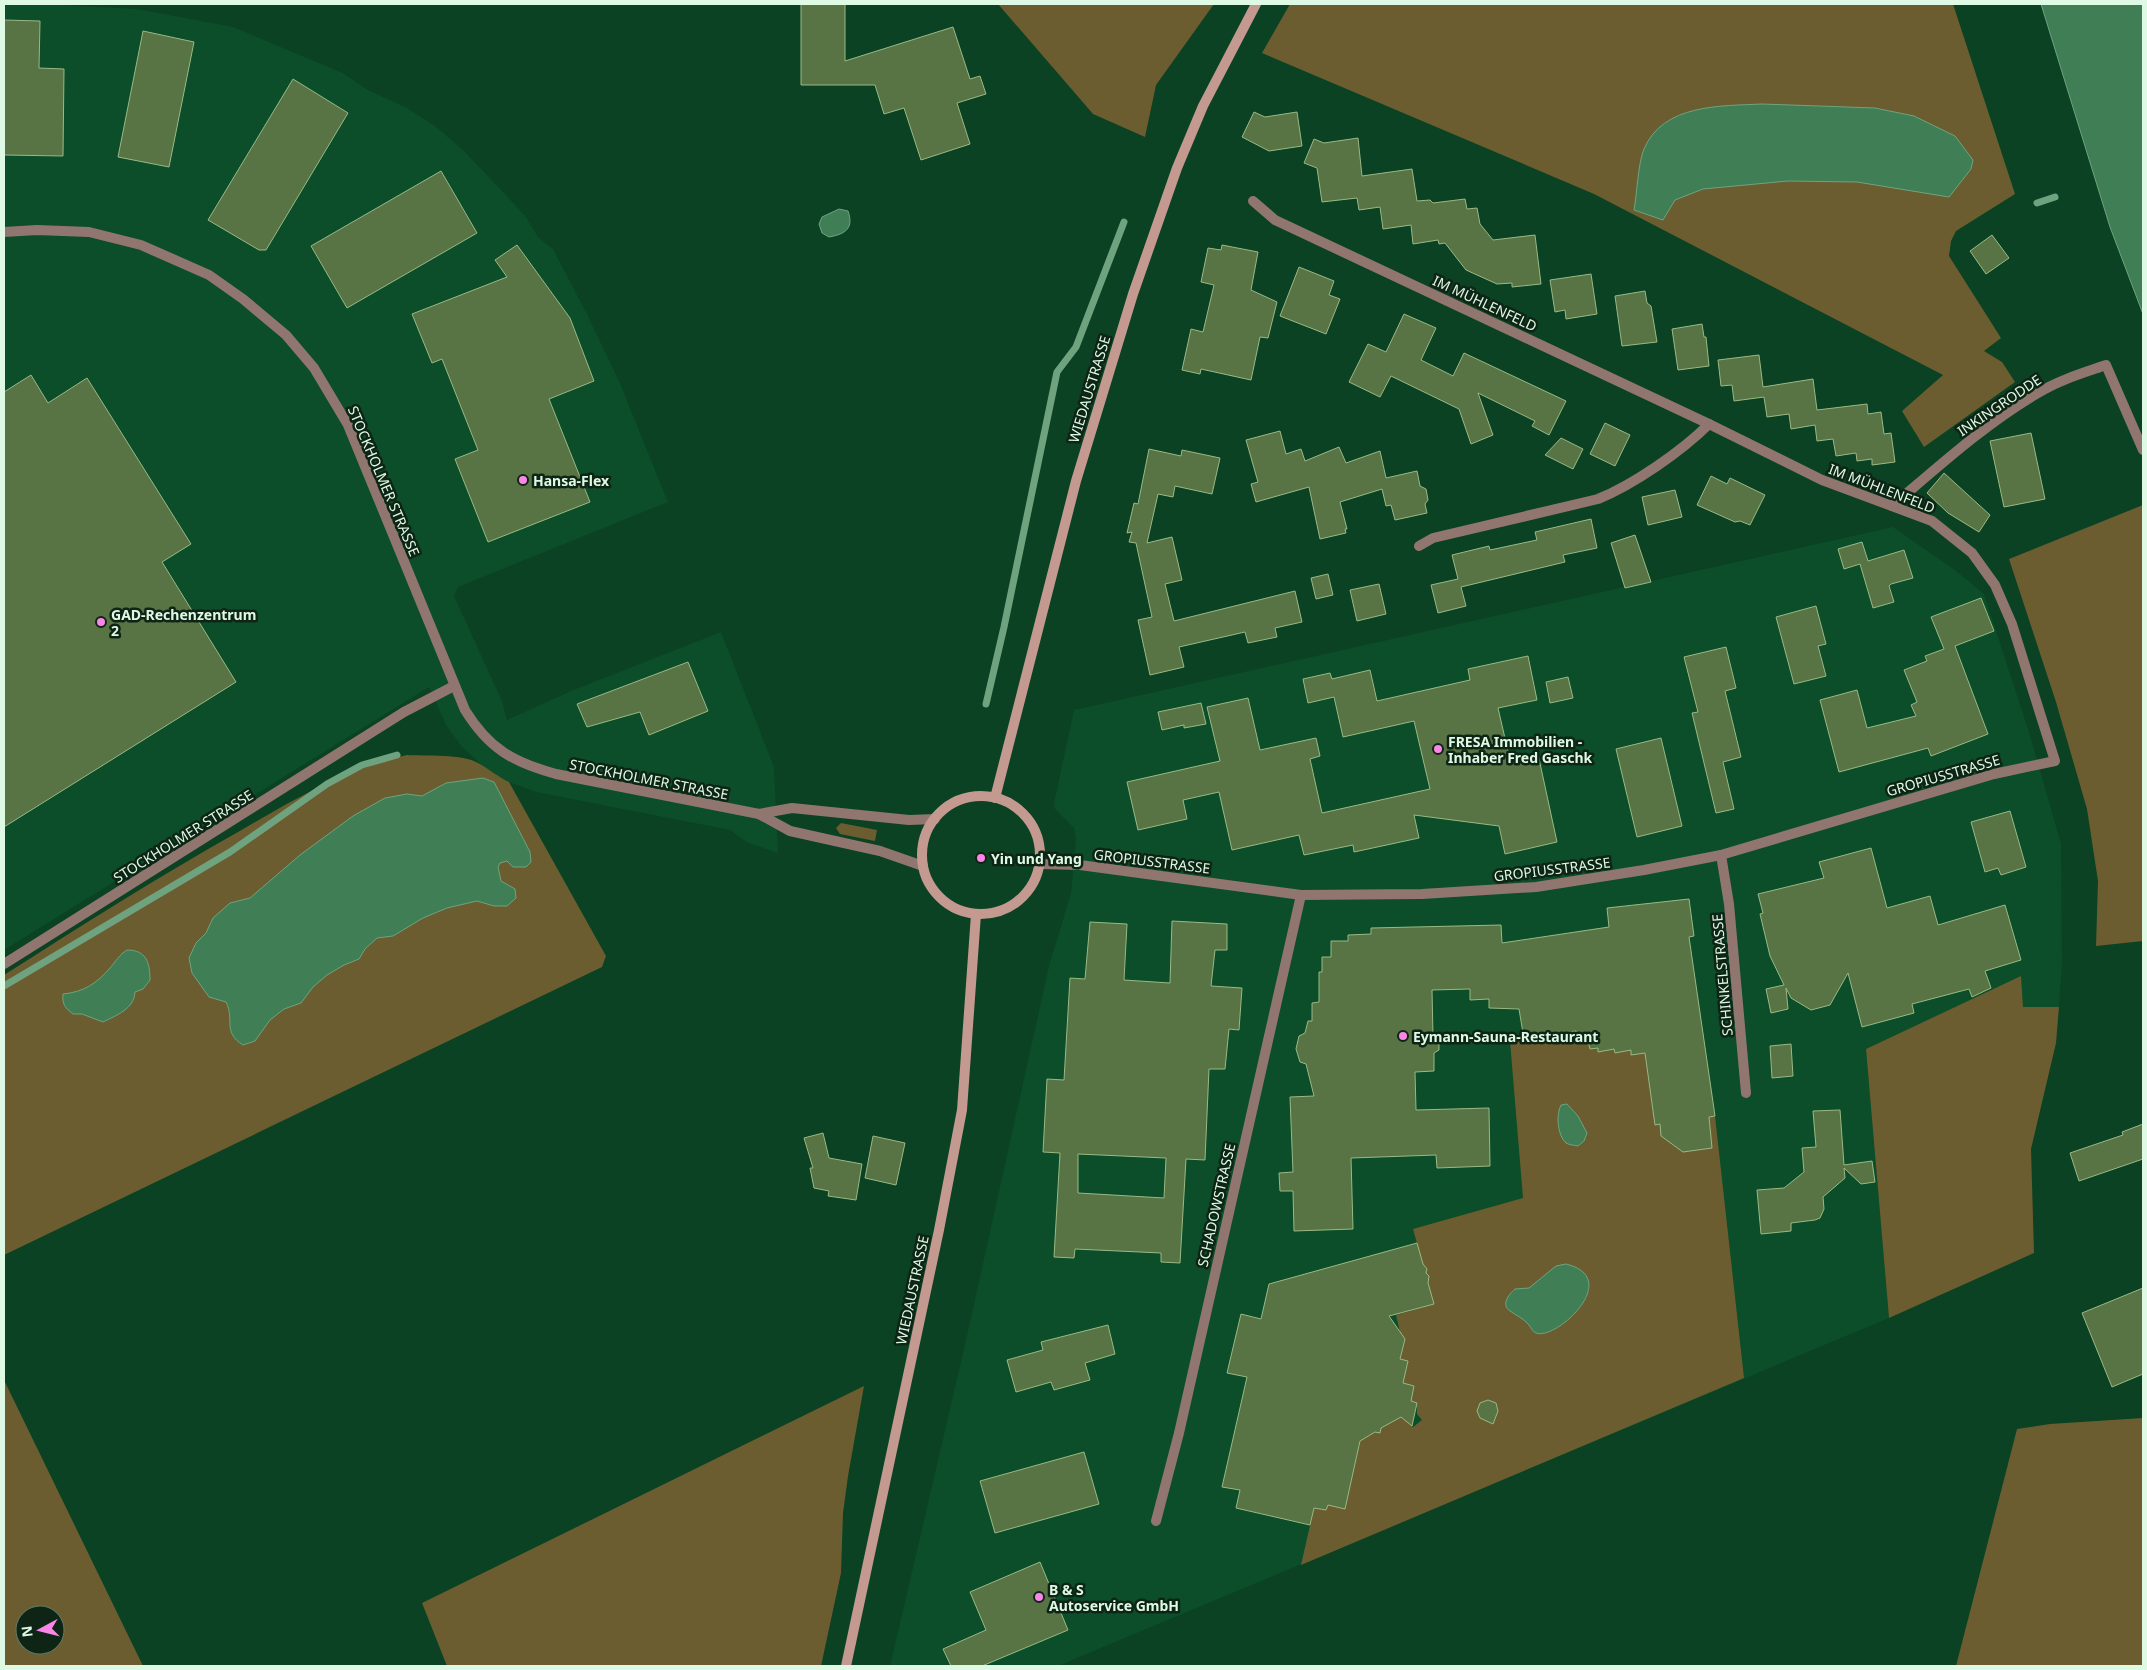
<svg xmlns="http://www.w3.org/2000/svg" width="2147" height="1670" font-family="'Noto Sans',sans-serif">
<rect width="100%" height="100%" fill="#0a4223"/>
<g fill="#0b4e29">
<polygon points="4,4 45,4 137,9 233,27 343,73 368,90 407,108 435,126 463,150 506,195 526,217 538,237 553,249 587,314 619,381 668,502 458,587 454,596 502,701 507,720 571,691 721,632 774,767 778,853 748,843 730,830 536,792 509,782 492,774 462,747 446,725 429,687 4,950"/>
<polygon points="1893,527 1955,570 1984,594 2029,732 2061,844 2062,964 2059,1007 2023,1007 2021,977 1866,1049 1889,1318 1058,1666 890,1666 964,1349 1049,966 1071,893 1076,840 1074,828 1055,809 1054,803 1074,710"/>
</g>
<g fill="#6b5d30" fill-rule="evenodd">
<polygon points="998,4 1214,4 1156,85 1145,137 1093,114"/>
<polygon points="1290,4 1953,4 2015,194 1956,231 1951,241 1949,256 2001,338 1984,351 2002,362 2015,382 1924,447 1902,411 1943,375 1594,194 1262,53"/>
<polygon points="2143,505 2143,941 2096,946 2098,881 2087,809 2056,702 2009,559"/>
<path d="M 407,755 C 425,756 463,754 478,763 C 489,769 498,777 509,782 L 606,956 L 602,967 L 4,1255 L 4,975 C 81,926 158,877 238,832 C 292,801 345,768 407,755 Z"/>
<polygon points="841,823 877,830 875,841 840,834 836,828"/>
<polygon points="2021,976 2023,1007 2059,1007 2056,1043 2031,1149 2034,1253 1889,1318 1866,1049"/>
<polygon points="1576,1031 1578,1041 1588,1040 1590,1049 1598,1048 1598,1051 1614,1049 1615,1053 1631,1050 1631,1055 1645,1053 1655,1125 1715,1116 1744,1378 1301,1565 1314,1508 1326,1510 1328,1505 1345,1508 1363,1429 1380,1433 1381,1428 1402,1416 1413,1427 1422,1420 1417,1414 1417,1403 1411,1401 1414,1386 1403,1383 1408,1361 1400,1359 1405,1339 1400,1332 1396,1315 1434,1304 1427,1280 1429,1276 1425,1273 1427,1269 1423,1265 1413,1229 1523,1198 1510,1041"/>
<path d="M 4,1380 L 143,1666 L 4,1666 ZM 25,1615 L 55,1615 L 55,1645 L 25,1645 Z"/>
<polygon points="864,1386 848,1476 843,1513 841,1573 821,1666 447,1666 422,1603"/>
<polygon points="2143,1418 2143,1666 1956,1666 2017,1429 2050,1424"/>
</g>
<g fill="#407e55" stroke="#6fa380">
<polygon points="2041,4 2143,4 2143,314 2110,227"/>
<path d="M 1762,104 L 1875,108 L 1914,116 L 1955,136 L 1973,160 L 1971,169 L 1949,197 L 1857,182 L 1788,181 L 1703,189 L 1675,200 L 1663,220 L 1634,210 C 1637,194 1638,163 1644,149 C 1663,104 1720,106 1762,104 Z"/>
<path d="M 839,209 L 848,211 C 854,228 846,234 829,237 L 822,233 L 819,224 L 822,217 Z"/>
<path d="M 483,778 L 494,782 L 530,852 L 531,862 L 526,867 L 513,867 L 507,861 L 500,863 L 498,867 L 501,881 L 515,889 L 516,898 L 507,906 L 494,906 L 477,901 L 447,908 L 423,918 L 393,936 L 377,938 L 365,949 L 359,959 L 344,965 L 327,975 L 313,987 L 301,1003 L 284,1009 L 270,1020 L 255,1041 L 243,1045 C 222,1032 235,1020 226,1002 L 209,997 L 192,973 L 189,958 L 196,943 L 206,933 L 213,918 L 230,903 L 250,898 L 300,855 L 353,816 L 385,798 L 407,794 L 422,796 L 446,783 Z"/>
<path d="M 127,950 C 146,950 150,962 150,980 L 143,989 L 135,992 C 134,1009 117,1015 103,1022 L 82,1014 L 73,1014 C 65,1008 62,1004 63,994 C 84,992 97,983 110,968 C 116,961 119,955 127,950 Z"/>
<path d="M 1567,1104 L 1578,1116 L 1587,1133 L 1584,1141 L 1578,1146 C 1574,1145 1569,1145 1566,1143 C 1557,1135 1556,1114 1561,1105 Z"/>
<path d="M 1566,1264 C 1624,1278 1556,1341 1536,1333 C 1533,1332 1531,1328 1529,1325 C 1524,1319 1516,1315 1510,1311 C 1501,1305 1508,1295 1515,1289 L 1529,1288 L 1556,1266 Z"/>
</g>
<g fill="none" stroke-linecap="round" stroke-linejoin="round">
<g stroke="#6fa380" stroke-width="7">
<polyline points="2037,203 2055,197"/>
<polyline points="986,704 1004,627 1057,372 1076,347 1124,222"/>
<polyline points="4,986 230,852 327,784 362,765 397,755"/>
</g>
</g>
<g fill="#587444" stroke="#9ab986" fill-rule="evenodd">
<polygon points="801,4 845,4 845,61 953,27 970,79 980,76 986,94 957,103 970,144 921,160 904,108 884,114 875,85 801,85"/>
<polygon points="4,20 40,21 39,68 64,69 63,156 4,155"/>
<polygon points="143,31 194,42 169,167 118,157"/>
<polygon points="293,79 348,113 266,250 259,250 208,220"/>
<polygon points="1254,112 1265,117 1297,112 1302,146 1269,151 1242,137"/>
<polygon points="1358,138 1362,176 1412,169 1417,201 1430,200 1433,203 1465,199 1467,209 1477,208 1480,224 1493,240 1535,235 1541,284 1512,287 1512,283 1497,284 1466,270 1445,243 1439,244 1438,240 1413,244 1411,225 1383,229 1380,207 1359,210 1357,198 1322,202 1317,168 1304,163 1314,139 1324,143"/>
<polygon points="441,171 477,233 347,308 311,246"/>
<polygon points="1992,235 2009,258 1986,274 1970,251"/>
<polygon points="517,245 570,318 594,381 549,399 590,502 488,542 455,459 478,450 442,359 432,363 412,314 507,277 495,260"/>
<polygon points="1222,245 1258,252 1251,290 1277,302 1268,338 1260,337 1251,380 1201,369 1200,374 1182,370 1191,329 1203,332 1214,285 1201,282 1208,248 1221,250"/>
<polygon points="1299,267 1334,281 1329,295 1340,299 1326,334 1280,316"/>
<polygon points="1591,274 1597,314 1566,319 1565,310 1555,312 1550,280"/>
<polygon points="1645,291 1647,303 1651,306 1657,342 1622,346 1615,296"/>
<polygon points="1404,314 1436,328 1421,360 1453,376 1464,353 1566,401 1549,435 1532,426 1535,421 1478,393 1493,435 1471,444 1459,409 1391,376 1380,397 1349,382 1368,344 1386,352"/>
<polygon points="1702,324 1704,337 1706,337 1709,366 1678,370 1672,329"/>
<polygon points="1759,355 1763,387 1813,379 1817,410 1867,404 1868,414 1881,412 1884,434 1891,433 1895,462 1872,465 1872,459 1857,461 1856,453 1836,456 1833,439 1817,441 1815,425 1791,429 1789,414 1767,417 1764,397 1734,401 1732,385 1721,386 1718,360"/>
<polygon points="31,375 48,403 87,378 191,544 162,562 236,682 4,827 4,392"/>
<polygon points="1605,423 1630,435 1615,466 1590,454"/>
<polygon points="1280,431 1286,454 1301,449 1305,461 1339,447 1346,463 1380,451 1386,478 1417,471 1420,486 1426,489 1428,500 1425,504 1427,513 1395,520 1391,505 1386,506 1382,489 1340,502 1347,529 1345,529 1346,533 1320,539 1309,487 1256,502 1251,484 1258,482 1246,440"/>
<polygon points="2031,433 2045,499 2004,507 1990,441"/>
<polygon points="1561,438 1583,449 1573,469 1545,455"/>
<polygon points="1149,449 1181,456 1182,450 1220,458 1212,494 1175,486 1173,497 1158,494 1147,543 1172,537 1182,580 1165,584 1174,621 1295,591 1302,622 1275,628 1277,637 1248,643 1245,632 1179,647 1184,667 1150,675 1138,620 1152,617 1136,543 1129,542 1132,532 1127,533 1134,503 1138,504"/>
<polygon points="1944,473 1990,515 1979,532 1948,513 1927,493"/>
<polygon points="1711,476 1727,484 1730,478 1765,495 1750,525 1740,521 1735,522 1697,505"/>
<polygon points="1675,490 1682,517 1648,525 1642,497"/>
<polygon points="1591,519 1597,548 1563,555 1565,562 1461,587 1466,606 1438,613 1431,585 1458,579 1452,555 1489,546 1490,550 1537,540 1535,532"/>
<polygon points="1635,535 1651,582 1625,588 1611,543"/>
<polygon points="1862,542 1868,561 1904,550 1913,578 1891,584 1889,586 1894,602 1873,608 1860,564 1844,569 1838,549"/>
<polygon points="1328,574 1333,595 1316,599 1311,578"/>
<polygon points="1379,584 1386,614 1357,621 1350,590"/>
<polygon points="1981,598 1994,631 1955,646 1988,734 1931,756 1928,748 1839,772 1820,700 1857,690 1867,728 1916,716 1911,705 1917,702 1904,670 1927,661 1925,656 1944,649 1931,617"/>
<polygon points="1816,606 1826,644 1818,646 1826,676 1794,684 1776,617"/>
<polygon points="1726,647 1736,688 1725,691 1741,757 1723,762 1734,809 1716,813 1692,713 1698,712 1684,657"/>
<polygon points="1528,656 1537,700 1498,708 1510,760 1538,754 1557,842 1505,854 1499,826 1414,815 1419,838 1354,852 1353,845 1304,855 1299,835 1232,850 1219,792 1183,800 1187,819 1138,830 1127,782 1220,761 1207,707 1248,698 1260,750 1316,738 1320,756 1310,759 1322,813 1430,789 1414,721 1343,737 1334,697 1308,703 1303,679 1330,673 1332,679 1370,670 1377,701 1470,680 1468,669"/>
<polygon points="688,662 708,711 649,735 640,712 587,727 577,704"/>
<polygon points="1568,677 1573,698 1550,703 1546,682"/>
<polygon points="1201,703 1206,724 1184,728 1184,725 1162,730 1158,712"/>
<polygon points="1661,738 1682,826 1637,837 1616,749"/>
<polygon points="2010,811 2026,867 2001,875 1998,868 1985,872 1971,822"/>
<polygon points="1871,848 1887,908 1930,896 1938,925 2005,905 2021,960 1985,971 1991,988 1972,997 1969,989 1912,1004 1914,1013 1862,1027 1848,973 1830,1005 1811,1010 1791,998 1786,988 1788,1009 1771,1013 1766,989 1784,985 1770,956 1760,914 1763,913 1758,894 1824,878 1819,862"/>
<polygon points="1689,899 1694,936 1689,937 1715,1116 1709,1117 1712,1148 1683,1152 1661,1136 1660,1124 1655,1125 1645,1053 1631,1055 1631,1050 1615,1053 1614,1049 1598,1052 1598,1048 1590,1049 1588,1040 1578,1042 1576,1031 1524,1039 1519,1009 1489,1008 1489,999 1470,1000 1470,989 1432,990 1433,1036 1439,1038 1439,1050 1434,1053 1434,1071 1415,1072 1416,1110 1489,1108 1490,1166 1437,1168 1436,1155 1351,1158 1353,1229 1294,1231 1293,1191 1280,1191 1279,1173 1293,1172 1290,1097 1314,1096 1306,1064 1300,1062 1296,1049 1299,1036 1305,1033 1308,1021 1312,1021 1312,1003 1319,1002 1319,972 1322,972 1322,957 1331,957 1331,941 1348,941 1348,935 1371,934 1371,928 1501,925 1502,943 1609,927 1607,908"/>
<path d="M 1172,921 L 1227,924 L 1227,950 L 1215,950 L 1211,986 L 1242,988 L 1239,1030 L 1229,1029 L 1225,1069 L 1209,1069 L 1205,1160 L 1186,1159 L 1180,1263 L 1161,1262 L 1161,1253 L 1075,1249 L 1074,1258 L 1054,1257 L 1060,1153 L 1043,1152 L 1047,1079 L 1064,1080 L 1070,978 L 1085,979 L 1090,922 L 1127,924 L 1124,980 L 1170,983 ZM 1078,1154 L 1166,1158 L 1164,1198 L 1078,1193 Z"/>
<polygon points="1791,1044 1793,1076 1772,1078 1770,1046"/>
<polygon points="1840,1110 1844,1165 1872,1161 1875,1182 1861,1184 1844,1168 1845,1178 1823,1197 1824,1209 1820,1218 1815,1220 1791,1223 1791,1231 1761,1234 1757,1190 1784,1188 1804,1172 1802,1148 1816,1147 1813,1111"/>
<polygon points="2143,1124 2143,1159 2079,1181 2070,1153 2123,1135 2122,1132"/>
<polygon points="823,1133 829,1158 862,1164 856,1200 828,1196 829,1191 814,1188 810,1168 813,1168 804,1138"/>
<polygon points="873,1136 905,1143 896,1185 865,1178"/>
<polygon points="1417,1243 1423,1264 1427,1269 1426,1273 1429,1276 1428,1283 1434,1304 1389,1316 1405,1339 1400,1359 1408,1361 1403,1383 1414,1386 1411,1401 1417,1403 1412,1426 1401,1417 1381,1428 1380,1433 1375,1432 1360,1441 1345,1509 1328,1505 1326,1510 1314,1508 1310,1525 1236,1508 1240,1490 1222,1487 1247,1377 1227,1373 1241,1314 1261,1319 1269,1284"/>
<polygon points="2143,1288 2143,1374 2112,1387 2082,1313"/>
<polygon points="1108,1325 1115,1354 1085,1363 1090,1380 1054,1390 1051,1382 1016,1392 1007,1360 1043,1350 1041,1342"/>
<polygon points="1488,1400 1496,1403 1498,1411 1493,1424 1480,1418 1477,1411 1480,1403"/>
<polygon points="1084,1452 1099,1504 995,1533 980,1481"/>
<polygon points="1040,1562 1068,1630 982,1666 951,1666 943,1649 986,1630 970,1592"/>
</g>
<g fill="none" stroke-linecap="round" stroke-linejoin="round">
<g stroke="#917670" stroke-width="10">
<path d="M 4,232 L 37,230 L 89,232 L 141,245 L 209,275 L 243,299 L 286,335 L 314,368 L 348,425 L 465,710 C 489,749 513,762 556,774 L 759,814 L 790,831 L 880,851 L 923,866"/>
<path d="M 1892,506 C 1939,466 1985,424 2038,393 C 2059,380 2083,373 2106,365 L 2143,450"/>
<path d="M 1419,546 L 1433,538 L 1598,499 C 1633,485 1682,451 1709,424"/>
<polyline points="759,814 792,808 909,820 935,819"/>
<polyline points="1721,855 1729,904 1746,1093"/>
<polyline points="1040,864 1080,865 1301,895 1422,894 1536,887 1644,870 1721,855 1994,774 2055,761 2012,624 1995,585 1972,553 1932,521 1822,480 1709,424 1275,220 1253,201"/>
<polyline points="4,964 404,712 454,686"/>
<polyline points="1156,1521 1179,1433 1301,895"/>
</g>
<g stroke="#c4998f" stroke-width="10">
<circle cx="981" cy="855" r="59"/>
<polyline points="995,798 1076,481 1133,294 1177,168 1203,106 1256,4"/>
<polyline points="846,1666 939,1230 962,1110 976,914"/>
</g>
</g>
<g fill="#fa87e8" stroke="#0e2415" stroke-width="2">
<circle cx="523" cy="480" r="5"/>
<circle cx="101" cy="622" r="5"/>
<circle cx="1438" cy="749" r="5"/>
<circle cx="981" cy="858" r="5"/>
<circle cx="1403" cy="1036" r="5"/>
<circle cx="1039" cy="1597" r="5"/>
</g>
<g text-anchor="middle" dominant-baseline="central" stroke-width="5" stroke-linejoin="round" paint-order="stroke">
<g font-size="14" fill="#defae5" stroke="#0e2415">
<text transform="translate(1485 303) rotate(25)">IM MÜHLENFELD</text>
<text transform="translate(1089 389) rotate(-73)">WIEDAUSTRASSE</text>
<text transform="translate(1999 405) rotate(-34)">INKINGRODDE</text>
<text transform="translate(384 481) rotate(67)">STOCKHOLMER STRASSE</text>
<text transform="translate(1882 488) rotate(21)">IM MÜHLENFELD</text>
<text transform="translate(1943 775) rotate(-16)">GROPIUSSTRASSE</text>
<text transform="translate(649 779) rotate(11)">STOCKHOLMER STRASSE</text>
<text transform="translate(183 836) rotate(-32)">STOCKHOLMER STRASSE</text>
<text transform="translate(1152 861) rotate(7)">GROPIUSSTRASSE</text>
<text transform="translate(1552 869) rotate(-7)">GROPIUSSTRASSE</text>
<text transform="translate(1722 975) rotate(-95)">SCHINKELSTRASSE</text>
<text transform="translate(1216 1205) rotate(-77)">SCHADOWSTRASSE</text>
<text transform="translate(912 1290) rotate(-78)">WIEDAUSTRASSE</text>
</g>
<g font-size="14" font-weight="bold" fill="#defae5" stroke="#0e2415" text-anchor="start">
<text x="533" y="480">Hansa-Flex</text>
<text x="111" y="614">GAD-Rechenzentrum<tspan x="111" dy="16">2</tspan></text>
<text x="1448" y="741">FRESA Immobilien -<tspan x="1448" dy="16">Inhaber Fred Gaschk</tspan></text>
<text x="991" y="858">Yin und Yang</text>
<text x="1413" y="1036">Eymann-Sauna-Restaurant</text>
<text x="1049" y="1589">B &amp; S<tspan x="1049" dy="16">Autoservice GmbH</tspan></text>
</g>
</g>
<rect width="2147" height="1670" fill="none" stroke="#defae5" stroke-width="10"/>
<g transform="translate(40 1630) rotate(263)"><circle r="24" fill="#0e2415" stroke="#617a68"/>
<path d="M0-4L9 19L0 12L-9 19Z" fill="#fa87e8"/>
<text y="-8" font-size="14" font-weight="bold" text-anchor="middle" fill="#defae5">N</text>
</g>
</svg>
